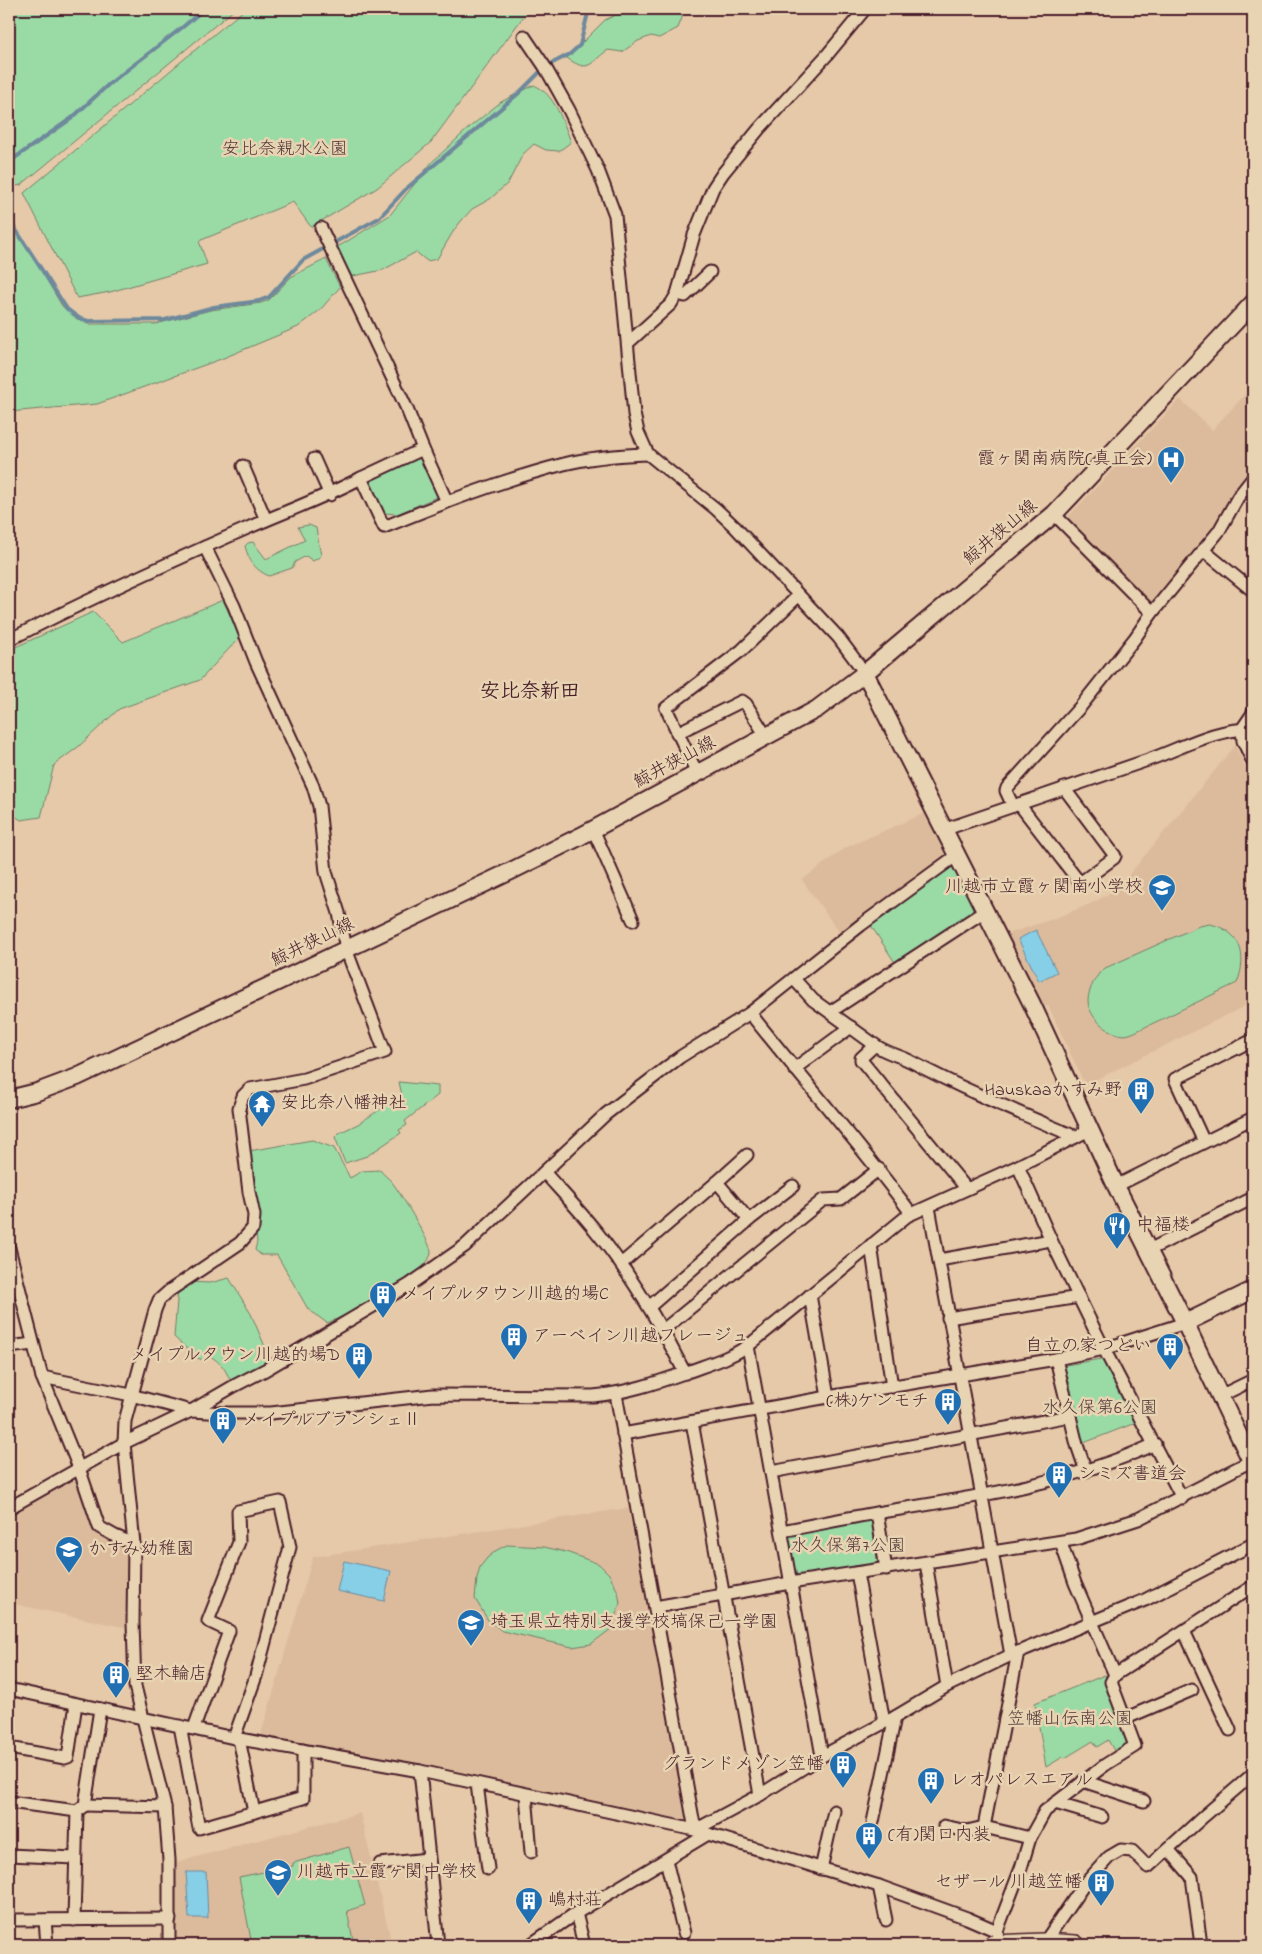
<svg xmlns="http://www.w3.org/2000/svg" width="1262" height="1954" font-family="'Indie Flower','Klee One',sans-serif">
<rect width="100%" height="100%" fill="#e5c9a8"/>
<filter id="ink" filterUnits="userSpaceOnUse"><feTurbulence type="fractalNoise" baseFrequency=".02" numOctaves="2"/><feDisplacementMap in="SourceGraphic" scale="10" xChannelSelector="R" yChannelSelector="G"/><feConvolveMatrix kernelMatrix="1 2 1 2 8 2 1 2 1" color-interpolation-filters="sRGB"/></filter>
<g filter="url(#ink)">
<g fill="#dcbb9c">
<polygon points="1253,386 1253,473 1224,518 1156,604 1150,604 1069,523 1069,516 1180,399 1212,430"/>
<polygon points="1235,746 1253,782 1253,1002 1085,1085 1048,1005 1043,1007 1007,934 1053,919 1088,905 1107,895 1123,882"/>
<polygon points="925,813 946,855 946,859 842,936 802,880 845,848"/>
<polygon points="76,1476 97,1528 130,1546 128,1628 9,1603 9,1529 13,1512"/>
<polygon points="628,1508 688,1823 260,1738 313,1557"/>
<polygon points="360,1813 392,1945 173,1945 175,1930 174,1863"/>
</g>
<g fill="#9adba5" stroke="#727d68">
<polygon points="9,9 235,9 21,185 16,186 9,181"/>
<path d="M 245,9 L 529,9 L 431,142 L 377,188 L 311,227 L 293,202 L 199,241 L 207,264 L 110,292 L 77,298 L 24,193 C 98,132 171,69 245,9 Z"/>
<path d="M 628,9 L 682,9 L 682,18 L 678,28 L 659,38 L 651,36 L 638,41 L 622,52 L 608,50 C 589,63 590,74 567,58 L 605,20 Z"/>
<path d="M 534,85 C 555,94 563,122 571,142 L 559,151 L 546,150 L 534,144 L 523,154 L 508,183 L 490,199 L 472,209 L 462,220 L 454,230 L 437,259 L 427,261 L 416,252 L 383,270 L 348,277 L 334,247 L 341,245 L 390,215 L 432,162 L 471,126 L 501,102 Z"/>
<polygon points="9,223 32,255 62,306 77,319 90,324 156,324 211,310 261,303 269,300 291,277 326,259 340,287 320,310 298,327 221,359 97,404 9,412"/>
<polygon points="421,456 439,496 397,514 383,513 368,479"/>
<path d="M 309,525 L 316,528 L 321,556 L 313,561 L 306,556 L 295,562 L 292,568 L 269,576 C 255,570 249,561 245,546 L 248,543 L 253,542 L 266,559 L 305,540 L 298,527 Z"/>
<polygon points="223,600 240,637 200,680 119,709 78,747 54,765 41,817 21,820 9,812 9,730 11,723 9,650 93,612 123,642"/>
<polygon points="952,864 977,912 896,964 870,924"/>
<path d="M 1210,924 C 1241,931 1248,955 1237,983 L 1139,1030 C 1135,1032 1129,1035 1124,1035 C 1108,1034 1088,1017 1088,1000 C 1089,988 1096,976 1103,969 L 1199,926 Z"/>
<polygon points="399,1082 438,1086 438,1095 405,1121 407,1125 399,1130 401,1133 367,1156 345,1163 335,1137 339,1133 358,1124 402,1095"/>
<path d="M 312,1140 L 334,1148 L 350,1178 L 362,1171 L 380,1170 C 383,1174 387,1177 391,1181 C 398,1189 430,1242 431,1251 C 432,1275 348,1315 327,1323 L 308,1309 L 277,1255 L 261,1255 L 255,1250 L 257,1242 L 249,1151 Z"/>
<path d="M 229,1278 L 251,1314 L 269,1356 L 267,1363 L 238,1380 L 230,1380 C 225,1368 220,1362 210,1356 L 204,1360 L 197,1358 L 174,1337 L 178,1289 L 188,1282 L 210,1283 Z"/>
<polygon points="1101,1359 1106,1362 1135,1423 1081,1444 1063,1370 1066,1365"/>
<polygon points="874,1519 881,1565 794,1579 786,1534"/>
<polygon points="507,1545 544,1547 566,1552 599,1564 609,1574 618,1592 620,1603 611,1629 591,1644 572,1647 502,1631 488,1620 475,1599 477,1578 480,1567 487,1558 497,1550"/>
<polygon points="1105,1675 1131,1744 1116,1754 1108,1740 1097,1747 1093,1741 1065,1758 1063,1757 1046,1767 1035,1703"/>
<polygon points="349,1847 365,1905 347,1911 354,1945 252,1945 239,1877 293,1866 293,1863"/>
</g>
<g fill="#86cfe7" stroke="#6e899c">
<polygon points="1036,930 1057,972 1039,981 1018,939"/>
<polygon points="344,1561 391,1571 384,1601 337,1591"/>
<polygon points="186,1872 206,1872 208,1918 189,1918"/>
</g>
<g fill="none" stroke-linecap="round" stroke-linejoin="round">
<g stroke="#6e899c" stroke-width="4">
<polyline points="9,162 72,118 109,84 184,26 204,9"/>
<polyline points="9,219 67,309 79,318 88,321 165,320 214,307 259,301 269,297 303,260 379,218 407,188 519,93 545,67 570,54 580,45 589,9"/>
</g>
<defs>
<g id="street">
<polyline points="524,36 545,67 569,110 598,170 615,215 634,414 638,432 648,454 716,509 735,527 838,637 865,673"/>
<polyline points="321,228 407,409 423,449 447,502"/>
<polyline points="677,294 685,296 710,272"/>
<polyline points="628,343 671,304 677,294 694,235 713,188 723,173 759,129 827,55 865,9"/>
<polyline points="314,459 330,495"/>
<polyline points="243,466 266,520"/>
<polyline points="361,478 423,449"/>
<polyline points="1054,514 1152,613"/>
<polyline points="1203,550 1253,591"/>
<path d="M 9,640 C 88,599 168,563 250,527 C 287,511 325,497 361,478 L 384,527 C 443,503 502,480 564,464 C 591,457 620,455 648,454"/>
<polyline points="1253,713 1242,729 1243,741 1253,762"/>
<polyline points="677,733 742,701 746,704 766,736"/>
<polyline points="697,773 666,708 742,650 798,596"/>
<polyline points="1019,804 1080,883 1114,858 1115,856 1064,788"/>
<polyline points="1013,806 1006,791 1007,788 1081,706 1135,638 1152,613 1219,531 1238,497 1253,478"/>
<polyline points="593,829 633,920"/>
<path d="M 943,830 C 1012,807 1080,783 1148,760 C 1182,748 1216,728 1253,729"/>
<polyline points="794,979 813,1000 875,1045"/>
<polyline points="830,1012 985,911"/>
<polyline points="750,1013 861,925 957,855"/>
<polyline points="794,1069 851,1027"/>
<polyline points="1204,1142 1175,1079 1253,1040"/>
<polyline points="1018,1166 1051,1240 1104,1349 1182,1498"/>
<path d="M 544,1172 C 561,1191 579,1210 595,1230 C 631,1274 659,1322 685,1373"/>
<polyline points="717,1182 747,1155"/>
<polyline points="1116,1186 1253,1118"/>
<path d="M 966,1188 L 861,1060 L 861,1058 L 875,1045 C 886,1053 898,1055 910,1061 C 964,1090 1020,1113 1076,1137"/>
<polyline points="929,1207 1011,1655"/>
<polyline points="749,1220 793,1186"/>
<polyline points="871,1245 892,1387"/>
<path d="M 9,1248 L 42,1377 L 131,1395 L 191,1411 L 225,1413 L 271,1413 L 433,1395 L 593,1396 C 626,1393 656,1383 687,1372 C 709,1364 728,1359 748,1346 L 907,1216 L 1018,1166 L 1089,1130"/>
<polyline points="1149,1250 1253,1198"/>
<polyline points="939,1260 1051,1240"/>
<polyline points="621,1264 717,1182 749,1220 649,1307"/>
<polyline points="810,1295 828,1397"/>
<polyline points="948,1318 1079,1297"/>
<polyline points="663,1330 823,1200 841,1199 879,1169"/>
<polyline points="748,1346 822,1756"/>
<polyline points="9,1347 33,1344"/>
<polyline points="1056,1359 1077,1445 1086,1471"/>
<polyline points="42,1377 79,1468 99,1527 115,1536 134,1544"/>
<polyline points="616,1394 695,1830 760,1795 822,1756 895,1717 947,1686 1011,1655 1145,1600 1253,1544"/>
<polyline points="1220,1396 1253,1380"/>
<polyline points="692,1422 760,1795"/>
<polyline points="623,1434 828,1397 1056,1359 1104,1349 1185,1323"/>
<polyline points="771,1472 1070,1416"/>
<path d="M 9,1508 L 124,1443 L 191,1411 L 234,1386 L 265,1370 L 409,1285 L 465,1246 L 606,1114 L 680,1057 L 750,1013 C 803,1080 860,1144 911,1213"/>
<polyline points="877,1513 886,1569"/>
<path d="M 782,1531 C 819,1524 856,1516 894,1510 C 983,1496 1072,1482 1155,1444"/>
<polyline points="1061,1543 1075,1583 1115,1675"/>
<polyline points="926,1563 947,1686"/>
<polyline points="857,1573 884,1722"/>
<polyline points="655,1607 790,1583 1076,1539 1138,1519 1253,1460"/>
<polyline points="1184,1631 1230,1730"/>
<polyline points="9,1689 234,1738 420,1771 695,1830 879,1886 967,1918 997,1931"/>
<polyline points="1124,1719 1192,1690"/>
<polyline points="180,1726 199,1828 303,1798 303,1750"/>
<polyline points="194,1728 229,1631 208,1621 239,1542 238,1511 280,1502 290,1547 256,1676 234,1738"/>
<polyline points="239,1739 254,1812"/>
<polyline points="9,1748 65,1758 68,1757 76,1704"/>
<polyline points="420,1771 438,1945"/>
<polyline points="1083,1781 1144,1801"/>
<polyline points="477,1784 488,1869"/>
<polyline points="526,1795 531,1852"/>
<polyline points="9,1802 77,1811"/>
<polyline points="1055,1803 1102,1817"/>
<polyline points="85,1805 165,1807"/>
<polyline points="873,1822 895,1717"/>
<polyline points="944,1826 967,1831 984,1827 1018,1652"/>
<polyline points="984,1827 1030,1838"/>
<polyline points="1168,1849 1192,1877 1201,1945"/>
<polyline points="9,1855 75,1858"/>
<polyline points="666,1860 684,1933"/>
<polyline points="380,1864 428,1859"/>
<polyline points="821,1869 834,1811"/>
<polyline points="879,1886 886,1920"/>
<polyline points="576,1913 584,1945"/>
<polyline points="9,1920 170,1919"/>
<polyline points="45,1920 47,1945"/>
<polyline points="74,1920 77,1811 85,1805 100,1709"/>
<polyline points="998,1938 997,1931 1021,1868 1030,1838 1045,1811 1105,1765 1135,1746 1111,1682 1115,1675 1253,1586"/>
<polyline points="1044,1943 1083,1886 1109,1857 1121,1850 1132,1851 1148,1867 1204,1816 1253,1774"/>
<polyline points="169,1945 169,1860 165,1807 135,1686 133,1622 134,1544 124,1443 125,1421 155,1310 159,1300 169,1291 240,1243 253,1228 254,1215 249,1192 239,1108 243,1096 250,1089 304,1079 385,1052 346,949 339,913 326,872 319,806 313,786 256,662 234,606 205,547"/>
<polyline points="530,1945 573,1915 708,1834"/>
</g>
<g id="secondary">
<polyline points="865,673 1032,1004 1116,1186 1185,1323 1253,1465"/>
<polyline points="9,1099 37,1092 77,1077 511,871 581,836 817,709 865,673 1054,514 1253,303"/>
<polyline points="1185,1323 1253,1290"/>
</g>
<polyline id="primary" points="993,1945 1044,1943 1075,1945"/>
</defs>
<use href="#street" stroke="#4a1f2b" stroke-width="15"/>
<use href="#secondary" stroke="#4a1f2b" stroke-width="20"/>
<use href="#primary" stroke="#4a1f2b" stroke-width="22"/>
<use href="#street" stroke="#e8d4b2" stroke-width="11"/>
<use href="#secondary" stroke="#e8d4b2" stroke-width="16"/>
<use href="#primary" stroke="#e8d4b2" stroke-width="19"/>
</g>
</g>
<defs>
<symbol id="hospital-pin" viewBox="-11 -11 22 30"><path d="M0 17L-7.5 6A9.5 9.5 0 1 1 7.5 6Z" fill="#1f6fb2" stroke="#e8d4b2"/><path d="M-5-5h3v3.5h4V-5h3V5h-3V1.5h-4V5h-3Z" fill="#fff"/></symbol>
<symbol id="school-pin" viewBox="-11 -11 22 30"><path d="M0 17L-7.5 6A9.5 9.5 0 1 1 7.5 6Z" fill="#1f6fb2" stroke="#e8d4b2"/><path d="M0-5L7-2L0 1L-7-2ZM-4 1L0 2.5L4 1V4Q0 6-4 4Z" fill="#fff"/></symbol>
<symbol id="building-pin" viewBox="-11 -11 22 30"><path d="M0 17L-7.5 6A9.5 9.5 0 1 1 7.5 6Z" fill="#1f6fb2" stroke="#e8d4b2"/><path d="M-4-6H4V6H1V3H-1V6H-4ZM-2.5-4.3h1.7v1.8h-1.7ZM.8-4.3h1.7v1.8H.8ZM-2.5-1h1.7V.8h-1.7ZM.8-1h1.7V.8H.8Z" fill="#fff"/></symbol>
<symbol id="temple-pin" viewBox="-11 -11 22 30"><path d="M0 17L-7.5 6A9.5 9.5 0 1 1 7.5 6Z" fill="#1f6fb2" stroke="#e8d4b2"/><path d="M0-6L5-2H3V0L6.5 2.5H4V6H1.5V3h-3V6H-4V2.5H-6.5L-3 0V-2H-5Z" fill="#fff"/></symbol>
<symbol id="restaurant-pin" viewBox="-11 -11 22 30"><path d="M0 17L-7.5 6A9.5 9.5 0 1 1 7.5 6Z" fill="#1f6fb2" stroke="#e8d4b2"/><path d="M-5-6h1v4h1v-4h1v4h1v-4h1v5L-1.5 .5V6h-2V.5L-5-1ZM5-6V6H3V1.5H1.5Q1.5-4 5-6Z" fill="#fff"/></symbol>
</defs>
<g fill-rule="evenodd">
<use href="#hospital-pin" x="1155" y="444" width="32" height="43"/>
<use href="#school-pin" x="1146" y="872" width="32" height="43"/>
<use href="#building-pin" x="1125" y="1075" width="32" height="43"/>
<use href="#temple-pin" x="246" y="1088" width="32" height="43"/>
<use href="#restaurant-pin" x="1101" y="1210" width="32" height="43"/>
<use href="#building-pin" x="367" y="1279" width="32" height="43"/>
<use href="#building-pin" x="498" y="1321" width="32" height="43"/>
<use href="#building-pin" x="1154" y="1331" width="32" height="43"/>
<use href="#building-pin" x="343" y="1340" width="32" height="43"/>
<use href="#building-pin" x="932" y="1386" width="32" height="43"/>
<use href="#building-pin" x="207" y="1405" width="32" height="43"/>
<use href="#building-pin" x="1043" y="1459" width="32" height="43"/>
<use href="#school-pin" x="53" y="1534" width="32" height="43"/>
<use href="#school-pin" x="455" y="1607" width="32" height="43"/>
<use href="#building-pin" x="100" y="1659" width="32" height="43"/>
<use href="#building-pin" x="827" y="1749" width="32" height="43"/>
<use href="#building-pin" x="915" y="1765" width="32" height="43"/>
<use href="#building-pin" x="853" y="1820" width="32" height="43"/>
<use href="#school-pin" x="262" y="1857" width="32" height="43"/>
<use href="#building-pin" x="1085" y="1867" width="32" height="43"/>
<use href="#building-pin" x="513" y="1885" width="32" height="43"/>
</g>
<g text-anchor="middle" dominant-baseline="central" stroke-width="5" stroke-linejoin="round" paint-order="stroke">
<g font-size="18" fill="#563b3d" stroke="#e8d4b2">
<text x="285" y="150">安比奈親水公園</text>
<text x="1100" y="1409">水久保第6公園</text>
<text x="848" y="1547">水久保第7公園</text>
<text x="1070" y="1720">笠幡山伝南公園</text>
</g>
<g font-size="18" fill="#4a1f2b" stroke="#e8d4b2" text-anchor="start">
<text x="1152" y="460" text-anchor="end">霞ヶ関南病院(真正会)</text>
<text x="1143" y="888" text-anchor="end">川越市立霞ヶ関南小学校</text>
<text x="1122" y="1091" text-anchor="end">Hauskaaかすみ野</text>
<text x="281" y="1104">安比奈八幡神社</text>
<text x="1136" y="1226">中福楼</text>
<text x="402" y="1295">メイプルタウン川越的場C</text>
<text x="533" y="1337">アーベイン川越フレージュ</text>
<text x="1151" y="1347" text-anchor="end">自立の家つどい</text>
<text x="340" y="1356" text-anchor="end">メイプルタウン川越的場D</text>
<text x="929" y="1402" text-anchor="end">(株)ケンモチ</text>
<text x="242" y="1421">メイプルブランシェⅡ</text>
<text x="1078" y="1475">シミズ書道会</text>
<text x="88" y="1550">かすみ幼稚園</text>
<text x="490" y="1623">埼玉県立特別支援学校塙保己一学園</text>
<text x="135" y="1675">堅木輪店</text>
<text x="824" y="1765" text-anchor="end">グランドメゾン笠幡</text>
<text x="950" y="1781">レオパレスエアル</text>
<text x="888" y="1836">(有)関口内装</text>
<text x="297" y="1873">川越市立霞ヶ関中学校</text>
<text x="1082" y="1883" text-anchor="end">セザール 川越笠幡</text>
<text x="548" y="1901">嶋村荘</text>
</g>
<g font-size="18" fill="#4a1f2b" stroke="#e8d4b2">
<text transform="translate(1001 533) rotate(-40)">鯨井狭山線</text>
<text transform="translate(675 763) rotate(-28)">鯨井狭山線</text>
<text transform="translate(313 943) rotate(-26)">鯨井狭山線</text>
</g>
<g font-size="20" font-weight="bold" fill="#4a1f2b" stroke="#e8d4b2">
<text x="530" y="692">安比奈新田</text>
</g>
</g>
<rect width="1262" height="1954" fill="none" stroke="#e8d4b2" stroke-width="30"/>
<rect x="15" y="15" width="1232" height="1924" fill="none" stroke="#4a1f2b" stroke-width="2" filter="url(#ink)"/>
</svg>
